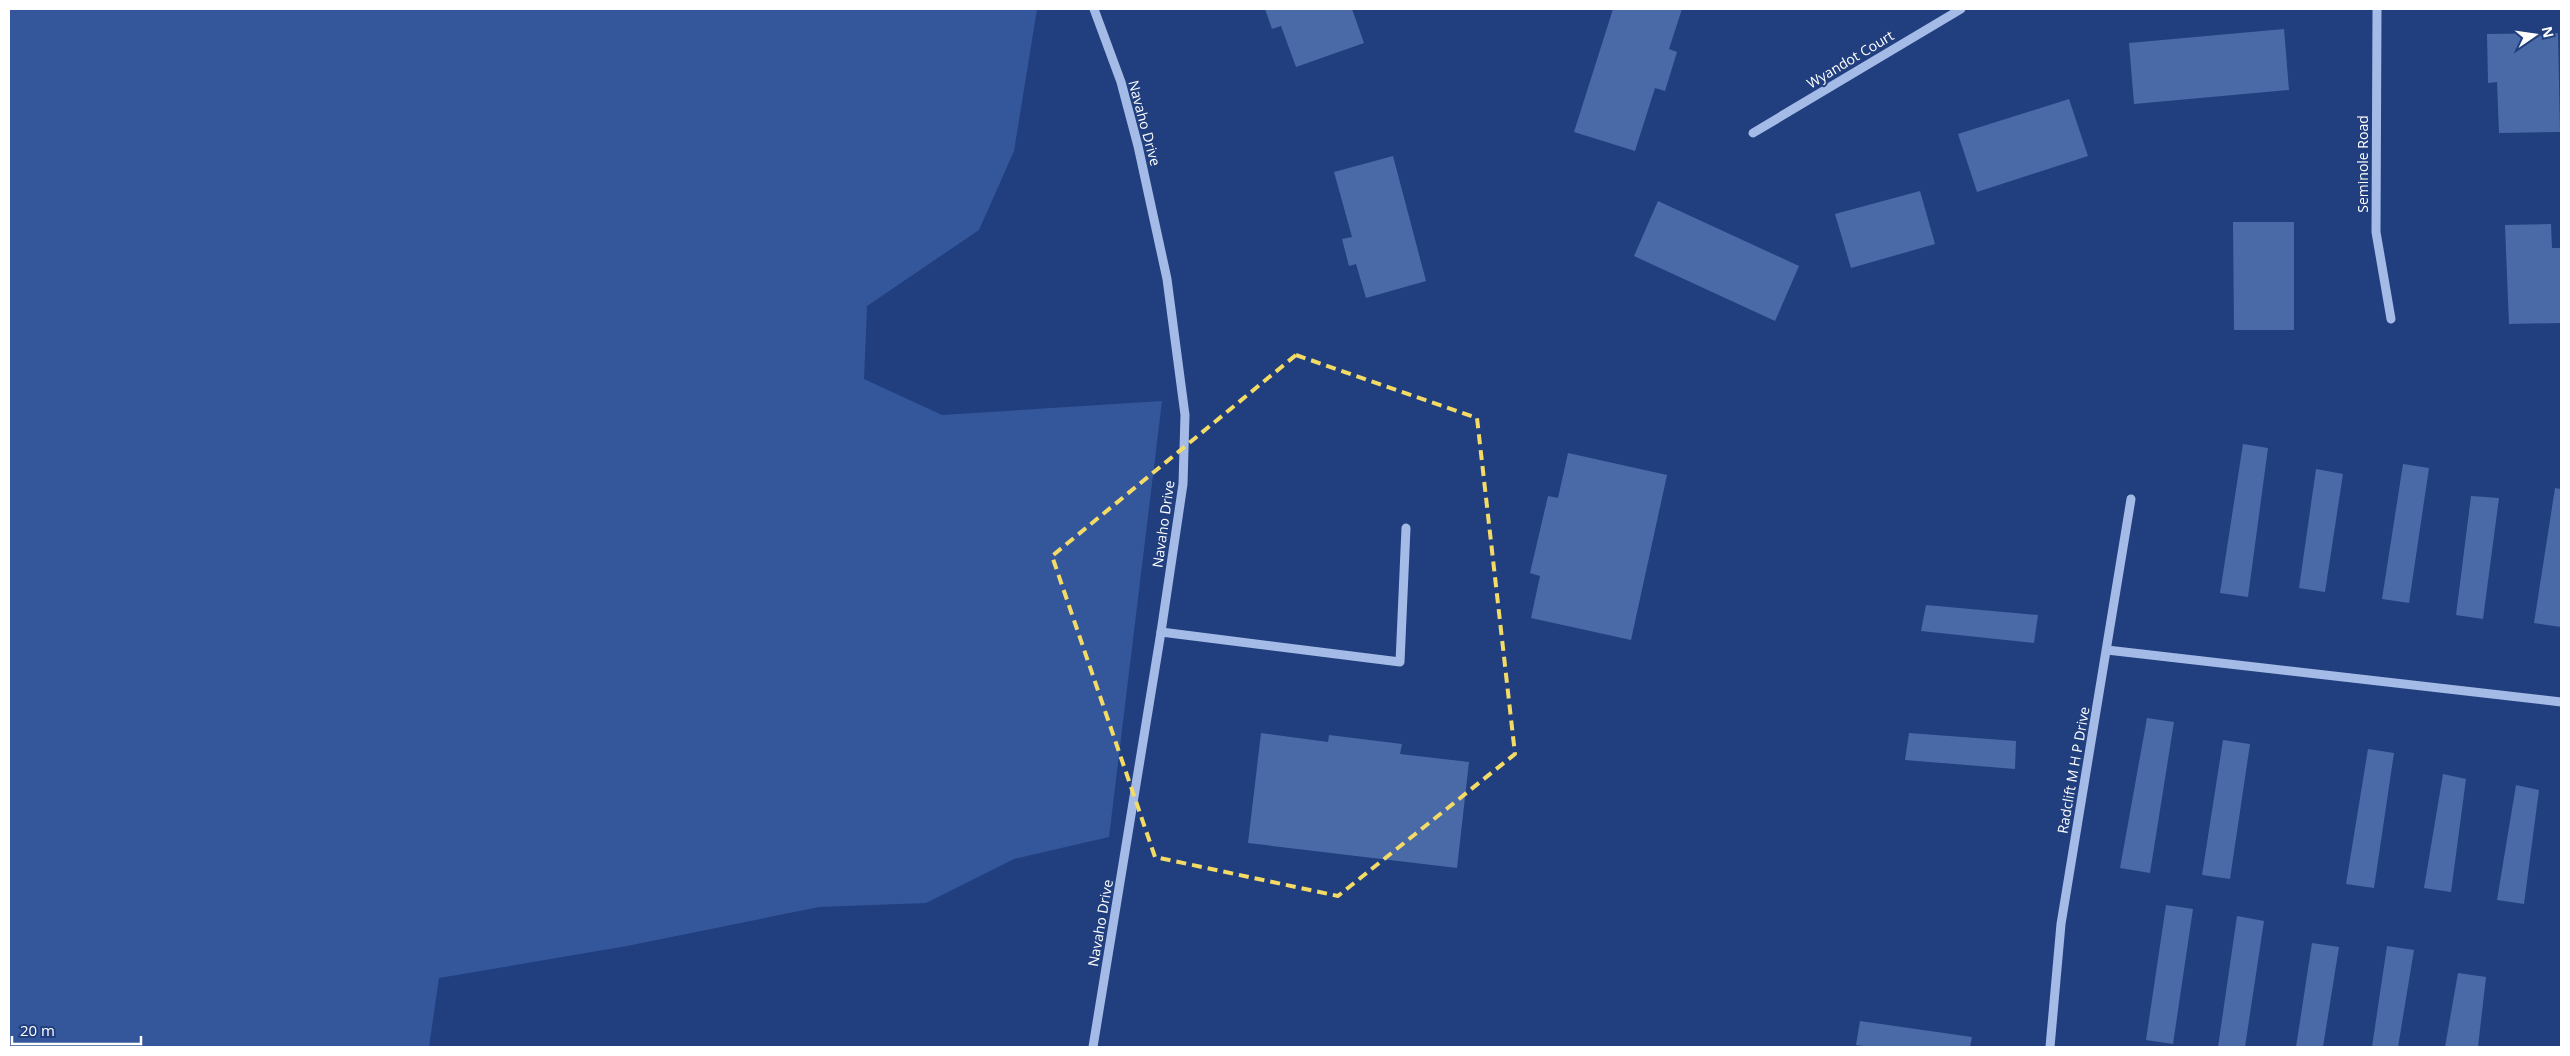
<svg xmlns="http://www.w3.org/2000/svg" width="2570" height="1056" font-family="'Open Sans',sans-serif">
<rect width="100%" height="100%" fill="#213f7e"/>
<polygon fill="#34579c" points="11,9 1037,9 1014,151 979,230 867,306 864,379 942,415 1162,401 1109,837 1014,859 926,903 819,907 627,946 439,978 429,1047 9,1047 9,10"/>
<g fill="#4a69a7">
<polygon points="1265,9 1352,9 1364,43 1296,67 1281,26 1272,29"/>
<polygon points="1613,9 1682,9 1669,49 1677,52 1665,91 1655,88 1635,151 1574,132"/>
<polygon points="2284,29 2289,90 2134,104 2129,43"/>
<polygon points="2558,33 2560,132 2499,133 2497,82 2488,83 2487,34"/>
<polygon points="2069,99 2088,156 1977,192 1958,134"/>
<polygon points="1393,156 1426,281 1366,298 1356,264 1349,266 1342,239 1352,237 1334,172"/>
<polygon points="1920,191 1935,244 1851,268 1835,214"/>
<polygon points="1658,201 1799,266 1775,321 1634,256"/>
<polygon points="2233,222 2294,222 2294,330 2234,330"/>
<polygon points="2551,224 2552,248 2561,248 2561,323 2509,324 2505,225"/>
<polygon points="2243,444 2268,448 2248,597 2220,593"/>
<polygon points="1568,453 1667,475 1631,640 1531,618 1540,576 1530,573 1548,496 1558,498"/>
<polygon points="2403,464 2429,468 2409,603 2382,599"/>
<polygon points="2316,469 2343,474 2325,592 2299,588"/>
<polygon points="2555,488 2561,489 2561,627 2534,623"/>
<polygon points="2471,496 2499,498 2483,619 2456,615"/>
<polygon points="1926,605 2038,615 2034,643 1921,631"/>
<polygon points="2147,718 2174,722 2150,873 2120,868"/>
<polygon points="1261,733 1328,742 1329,735 1402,744 1400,754 1469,762 1457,868 1248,843"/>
<polygon points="1909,733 2016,741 2015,769 1905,760"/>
<polygon points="2223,740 2250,744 2230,879 2202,875"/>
<polygon points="2368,749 2394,753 2374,888 2346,884"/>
<polygon points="2443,774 2466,779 2451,892 2424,888"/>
<polygon points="2516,785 2539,790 2524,904 2497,900"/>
<polygon points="2166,905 2193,909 2173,1044 2146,1040"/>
<polygon points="2237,916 2264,921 2245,1047 2218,1047"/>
<polygon points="2312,943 2339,947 2323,1047 2296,1047"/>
<polygon points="2387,946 2414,950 2398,1047 2372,1047"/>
<polygon points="2458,973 2486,977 2478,1047 2445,1047"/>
<polygon points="1860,1021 1972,1037 1970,1047 1871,1047 1856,1045"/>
</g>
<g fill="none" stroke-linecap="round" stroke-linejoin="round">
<g stroke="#a5bbe7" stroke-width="9">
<polyline points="2377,9 2376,232 2391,319"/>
<polyline points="1753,133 1961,9"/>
<polyline points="1161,632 1400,662 1406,528"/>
<polyline points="2107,650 2561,702"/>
<polyline points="1093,1047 1161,632 1183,484 1185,415 1167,279 1138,146 1121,82 1094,9"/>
<polyline points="2050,1047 2061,924 2131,499"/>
</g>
</g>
<path fill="none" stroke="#f3db66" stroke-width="4" stroke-dasharray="10 6" stroke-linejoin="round" d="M 1296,355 L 1477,418 L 1515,754 L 1338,896 L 1155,857 L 1052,556 Z"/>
<g text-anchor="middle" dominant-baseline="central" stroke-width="4" stroke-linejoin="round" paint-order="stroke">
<g font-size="14" fill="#fff" stroke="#213f7e">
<text transform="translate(1850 59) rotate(-31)">Wyandot Court</text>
<text transform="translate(1145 123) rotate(75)">Navaho Drive</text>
<text transform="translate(2362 164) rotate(-90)">Seminole Road</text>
<text transform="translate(1163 524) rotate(-82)">Navaho Drive</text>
<text transform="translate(2073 770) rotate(-80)">Radclift M H P Drive</text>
<text transform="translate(1100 923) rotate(-80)">Navaho Drive</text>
</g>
</g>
<rect width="2570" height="1056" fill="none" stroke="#ffffff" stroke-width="20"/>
<g transform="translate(2535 35) rotate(77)" stroke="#213f7e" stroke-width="4" paint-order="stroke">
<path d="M0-4L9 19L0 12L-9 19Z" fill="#ffffff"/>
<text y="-8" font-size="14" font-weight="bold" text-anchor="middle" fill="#ffffff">N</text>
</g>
<path d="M12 1036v8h129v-8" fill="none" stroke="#ffffff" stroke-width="2.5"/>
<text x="20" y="1036" font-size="15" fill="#ffffff" stroke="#213f7e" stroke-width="4" paint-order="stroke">20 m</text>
</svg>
